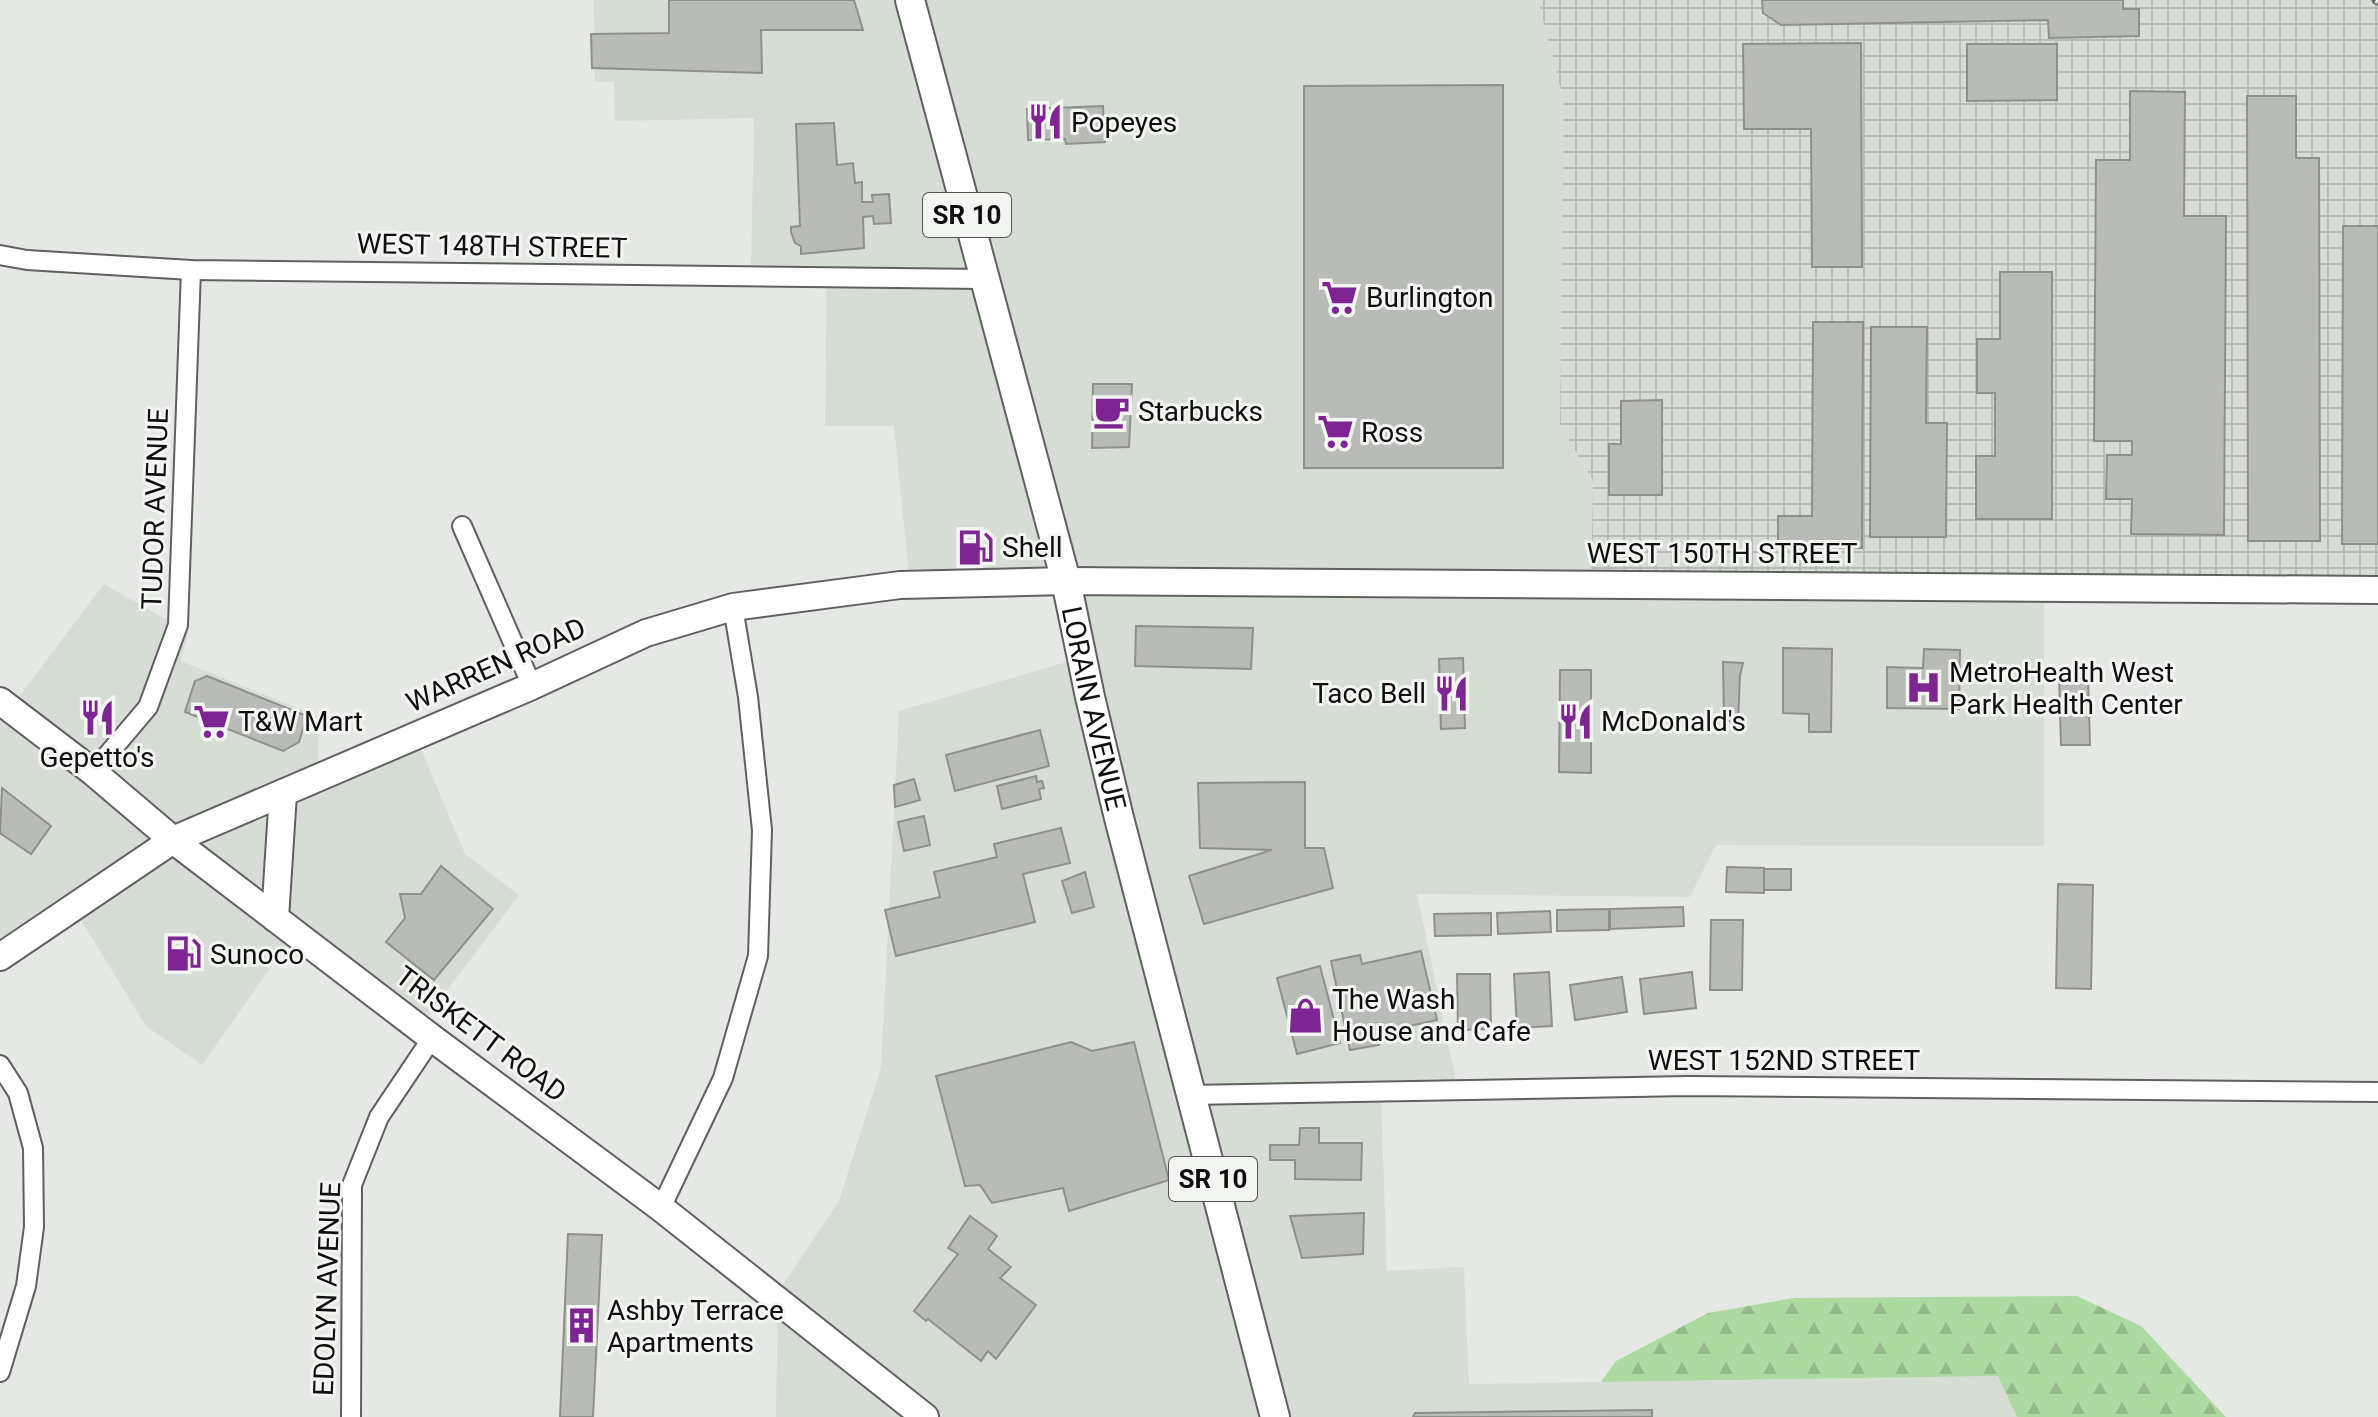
<svg xmlns="http://www.w3.org/2000/svg" width="2378" height="1417" font-family="Roboto,sans-serif">
<defs>
<pattern id="industrial-grid" width="8" height="8" patternUnits="userSpaceOnUse" patternTransform="scale(2)"><rect width="8" height="8" fill="#d6ddd4"/><path d="M0 4h8M4 0v8" fill="none" stroke="#b6bcb5"/></pattern>
<pattern id="forest-firs" width="22" height="20" patternUnits="userSpaceOnUse" patternTransform="scale(2)"><rect width="22" height="20" fill="#addaa1"/><path d="M5 1l3.5 6h-7zM16 11l3.5 6h-7z" fill="#94ba89"/></pattern>
</defs>
<rect width="100%" height="100%" fill="#e5e8e4"/>
<g fill="#d6ddd4">
<polygon points="594,0 1538,0 1564,101 1560,424 1593,481 1591,594 2044,597 2044,846 1716,845 1690,897 1417,894 1460,1100 1381,1101 1387,1271 1464,1267 1469,1384 1999,1376 2017,1417 776,1417 778,1292 839,1201 881,1068 899,711 1077,659 1053,573 909,574 894,426 825,426 827,269 751,269 754,118 615,121 614,82 595,82"/>
<polygon points="104,584 188,632 181,661 319,717 318,771 413,730 465,854 519,895 424,1021 299,927 202,1065 146,1026 81,920 13,964 0,944 0,722"/>
</g>
<polygon fill="url(#industrial-grid)" points="1538,0 2378,0 2378,596 1591,594 1593,481 1560,424 1564,101"/>
<polygon fill="url(#forest-firs)" points="2077,1296 2141,1326 2226,1417 2017,1417 1998,1376 1601,1382 1616,1361 1708,1313 1794,1298"/>
<g fill="#b9bbb8" stroke="#8e908d" stroke-width="2">
<polygon points="669,0 854,0 863,30 761,30 762,73 592,68 591,34 669,33"/>
<polygon points="1762,0 2123,0 2123,9 2139,9 2139,36 2049,38 2048,20 1781,25 1763,13"/>
<polygon points="1861,43 1862,267 1812,267 1811,129 1744,129 1743,44"/>
<polygon points="1967,44 2057,44 2057,100 1967,101"/>
<polygon points="1503,85 1503,468 1304,468 1304,86"/>
<polygon points="2130,91 2185,92 2184,216 2226,216 2224,535 2131,534 2132,499 2106,499 2107,455 2132,455 2132,441 2094,441 2096,160 2130,160"/>
<polygon points="2247,96 2296,96 2296,158 2319,158 2320,541 2248,541"/>
<polygon points="1103,106 1105,142 1066,144 1065,139 1028,140 1027,109"/>
<polygon points="834,123 837,165 853,163 855,183 862,182 862,202 873,202 872,195 889,194 891,223 874,224 873,216 863,217 864,248 801,254 801,246 795,243 791,232 791,227 800,226 796,124"/>
<polygon points="2343,226 2378,226 2378,544 2342,544"/>
<polygon points="2000,272 2052,272 2052,519 1976,519 1976,456 1995,456 1995,393 1977,393 1977,339 2000,339"/>
<polygon points="1813,322 1863,322 1862,548 1778,547 1778,516 1812,516"/>
<polygon points="1871,327 1927,327 1926,423 1947,423 1946,537 1870,537"/>
<polygon points="1093,384 1132,384 1129,447 1092,448"/>
<polygon points="1662,400 1662,495 1609,495 1609,444 1621,444 1621,401"/>
<polygon points="1136,626 1253,628 1251,669 1135,666"/>
<polygon points="1783,648 1832,649 1831,732 1809,732 1809,714 1783,713"/>
<polygon points="1924,649 1960,650 1959,709 1887,708 1887,667 1923,668"/>
<polygon points="1463,658 1465,728 1441,729 1439,659"/>
<polygon points="1723,662 1743,663 1740,675 1738,723 1724,720"/>
<polygon points="1560,670 1591,670 1591,773 1559,772"/>
<polygon points="207,676 307,716 299,742 283,751 185,712 195,681"/>
<polygon points="2059,676 2088,676 2090,745 2061,745"/>
<polygon points="1040,730 1049,766 955,791 946,755"/>
<polygon points="1036,776 1037,782 1042,781 1044,788 1039,789 1041,799 1002,809 997,786"/>
<polygon points="914,779 920,800 895,807 894,785"/>
<polygon points="1305,782 1305,848 1324,848 1333,888 1204,924 1189,876 1272,850 1200,848 1198,783"/>
<polygon points="2,788 51,826 31,854 0,833"/>
<polygon points="924,816 930,845 904,851 898,822"/>
<polygon points="1061,828 1070,863 1023,874 1035,922 896,956 885,910 940,897 934,872 997,857 994,844"/>
<polygon points="441,866 493,909 434,980 386,942 405,918 400,894 421,894"/>
<polygon points="1727,867 1764,868 1764,893 1726,892"/>
<rect x="1764" y="869" width="27" height="21"/>
<polygon points="1085,872 1094,907 1072,913 1062,881"/>
<polygon points="2058,884 2093,885 2091,989 2056,988"/>
<polygon points="1683,907 1684,926 1610,929 1610,909"/>
<polygon points="1609,909 1609,930 1557,931 1557,910"/>
<polygon points="1550,911 1551,932 1498,934 1497,913"/>
<polygon points="1491,913 1491,935 1435,936 1434,914"/>
<polygon points="1711,920 1743,920 1742,990 1710,990"/>
<polygon points="1421,951 1437,1020 1377,1033 1379,1045 1350,1050 1331,961 1360,955 1362,964"/>
<polygon points="1320,966 1340,1043 1297,1054 1277,978"/>
<polygon points="1549,972 1552,1026 1517,1028 1514,974"/>
<polygon points="1692,972 1696,1008 1644,1014 1640,979"/>
<polygon points="1457,974 1490,974 1491,1029 1458,1030"/>
<polygon points="1622,977 1627,1012 1575,1020 1570,985"/>
<polygon points="1071,1042 1092,1051 1134,1042 1169,1180 1069,1211 1063,1188 992,1203 980,1185 965,1186 936,1076"/>
<polygon points="1300,1128 1319,1128 1319,1143 1362,1143 1361,1180 1295,1179 1295,1160 1270,1160 1270,1145 1299,1145"/>
<polygon points="1364,1213 1363,1254 1302,1258 1290,1216"/>
<polygon points="970,1216 997,1236 988,1249 1011,1267 1000,1278 1036,1305 996,1359 988,1351 981,1361 928,1319 926,1321 914,1311 958,1254 948,1248"/>
<polygon points="568,1234 602,1235 593,1417 560,1417"/>
<polygon points="1652,1410 1652,1417 1413,1417 1415,1413"/>
</g>
<g fill="none" stroke-linecap="round" stroke-linejoin="round">
<defs>
<g id="street">
<polyline points="0,255 27,260 191,270 984,279"/>
<polyline points="462,526 532,686"/>
<polyline points="93,772 148,707 178,625 191,270"/>
<polyline points="0,1065 18,1093 33,1148 34,1227 26,1286 0,1372"/>
<polyline points="1190,1095 1688,1086 2378,1092"/>
<polyline points="661,1208 723,1078 758,956 762,830 748,697 733,607"/>
<polyline points="351,1417 352,1185 379,1117 432,1038"/>
</g>
<g id="secondary">
<polyline points="0,701 93,772 173,840 432,1038 661,1208 925,1417"/>
<polyline points="275,918 283,793"/>
<polyline points="0,957 173,840 532,686 646,633 733,607 900,585 1066,581 2378,590"/>
</g>
<g id="primary">
<path id="s1" d="M 910,0 L 1066,581 L 1090,697 L 1119,818 L 1275,1417"/>
</g>
</defs>
<use href="#street" stroke="#5f615f" stroke-width="22"/>
<use href="#secondary" stroke="#5f615f" stroke-width="30"/>
<use href="#primary" stroke="#5f615f" stroke-width="32"/>
<use href="#street" stroke="#fff" stroke-width="18"/>
<use href="#secondary" stroke="#fff" stroke-width="26"/>
<use href="#primary" stroke="#fff" stroke-width="28"/>
<defs>
<polyline id="rail" points="2376,0 2378,1"/>
</defs>
<use href="#rail" stroke="#656764" stroke-width="9"/>
<use href="#rail" stroke="#f2f5f2" stroke-width="6" stroke-dasharray="18" stroke-linecap="butt"/>
</g>
<defs>
<symbol id="restaurant-bare" viewBox="-9 -9 18 18"><path d="M-5-6h1v4h1v-4h1v4h1v-4h1v5L-1.5 .5V6h-2V.5L-5-1ZM5-6V6H3V1.5H1.5Q1.5-4 5-6Z" fill="#7e2593" stroke="#f2f5f2" stroke-width="2.5" paint-order="stroke"/></symbol>
<symbol id="supermarket-bare" viewBox="-9 -9 18 18"><path d="M-6-5.5h2.5l.6 2H6L4.5 2H-2.5L-4.4-4H-6ZM-1.5 3.2a1.3 1.3 0 1 0 .1 0ZM3 3.2a1.3 1.3 0 1 0 .1 0Z" fill="#7e2593" stroke="#f2f5f2" stroke-width="2.5" paint-order="stroke"/></symbol>
<symbol id="cafe-bare" viewBox="-9 -9 18 18"><path d="M-5.5-4.5H6V0H3Q3 3.5 0 3.5H-2.5Q-5.5 3.5-5.5 0ZM3-3.2v2h1.7v-2ZM-6 4.5H4V6H-6Z" fill="#7e2593" stroke="#f2f5f2" stroke-width="2.5" paint-order="stroke"/></symbol>
<symbol id="fuel-bare" viewBox="-9 -9 18 18"><path d="M-5.5-6h7V0h2V4h1.3V-2.5L3-4.5l.8-.8L6-3V5H2.5V1h-1V6h-7ZM-4.2-4.7v3.2H.2V-4.7Z" fill="#7e2593" stroke="#f2f5f2" stroke-width="2.5" paint-order="stroke"/></symbol>
<symbol id="hospital-bare" viewBox="-9 -9 18 18"><path d="M-5-5h3v3.5h4V-5h3V5h-3V1.5h-4V5h-3Z" fill="#7e2593" stroke="#f2f5f2" stroke-width="2.5" paint-order="stroke"/></symbol>
<symbol id="shop-bare" viewBox="-9 -9 18 18"><path d="M-5-2.5h2.3a2.7 3.5 0 0 1 5.4 0H5L5.5 6h-11ZM-1.5-2.5h3a1.5 2.3 0 0 0-3 0Z" fill="#7e2593" stroke="#f2f5f2" stroke-width="2.5" paint-order="stroke"/></symbol>
<symbol id="building-bare" viewBox="-9 -9 18 18"><path d="M-4-6H4V6H1V3H-1V6H-4ZM-2.5-4.3h1.7v1.8h-1.7ZM.8-4.3h1.7v1.8H.8ZM-2.5-1h1.7V.8h-1.7ZM.8-1h1.7V.8H.8Z" fill="#7e2593" stroke="#f2f5f2" stroke-width="2.5" paint-order="stroke"/></symbol>
</defs>
<g fill-rule="evenodd">
<use href="#restaurant-bare" x="1020" y="96" width="51" height="51"/>
<use href="#supermarket-bare" x="1314" y="272" width="51" height="51"/>
<use href="#cafe-bare" x="1086" y="386" width="51" height="51"/>
<use href="#supermarket-bare" x="1310" y="406" width="51" height="51"/>
<use href="#fuel-bare" x="950" y="522" width="51" height="51"/>
<use href="#hospital-bare" x="1898" y="662" width="51" height="51"/>
<use href="#restaurant-bare" x="1426" y="668" width="51" height="51"/>
<use href="#restaurant-bare" x="72" y="692" width="51" height="51"/>
<use href="#supermarket-bare" x="186" y="696" width="51" height="51"/>
<use href="#restaurant-bare" x="1550" y="696" width="51" height="51"/>
<use href="#fuel-bare" x="158" y="928" width="51" height="51"/>
<use href="#shop-bare" x="1280" y="990" width="51" height="51"/>
<use href="#building-bare" x="556" y="1300" width="51" height="51"/>
</g>
<g text-anchor="middle" dominant-baseline="central" stroke-width="6" stroke-linejoin="round" paint-order="stroke">
<g fill="#f2f5f2" stroke="#535452" stroke-width="2">
<rect x="923" y="193" width="88" height="44" rx="6"/>
<rect x="1169" y="1157" width="88" height="44" rx="6"/>
</g>
<g font-size="26" font-weight="bold" fill="#0f0f0e">
<text x="967" y="215">SR 10</text>
<text x="1213" y="1179">SR 10</text>
</g>
<g font-size="28" fill="#0f0f0e" stroke="#f2f5f2" text-anchor="start">
<text x="1071" y="122">Popeyes</text>
<text x="1366" y="297">Burlington</text>
<text x="1138" y="411">Starbucks</text>
<text x="1361" y="432">Ross</text>
<text x="1002" y="547">Shell</text>
<text x="1949" y="672">MetroHealth West<tspan x="1949" dy="32">Park Health Center</tspan></text>
<text x="1426" y="693" text-anchor="end">Taco Bell</text>
<text x="238" y="721">T&amp;W Mart</text>
<text x="1601" y="721">McDonald's</text>
<text x="97" y="757" text-anchor="middle">Gepetto's</text>
<text x="210" y="954">Sunoco</text>
<text x="1332" y="999">The Wash<tspan x="1332" dy="32">House and Cafe</tspan></text>
<text x="607" y="1310">Ashby Terrace<tspan x="607" dy="32">Apartments</tspan></text>
</g>
<g font-size="28" fill="#0f0f0e" stroke="#f2f5f2">
<text transform="translate(492 246) rotate(1)">WEST 148TH STREET</text>
<text transform="translate(155 509) rotate(-88)">TUDOR AVENUE</text>
<text x="1722" y="553">WEST 150TH STREET</text>
<text transform="translate(496 665) rotate(-24)">WARREN ROAD</text>
<text stroke="none"><textPath href="#s1" startOffset="732">LORAIN AVENUE</textPath></text>
<text transform="translate(481 1034) rotate(37)">TRISKETT ROAD</text>
<text x="1784" y="1060">WEST 152ND STREET</text>
<text transform="translate(327 1289) rotate(-88)">EDOLYN AVENUE</text>
</g>
</g>
</svg>
